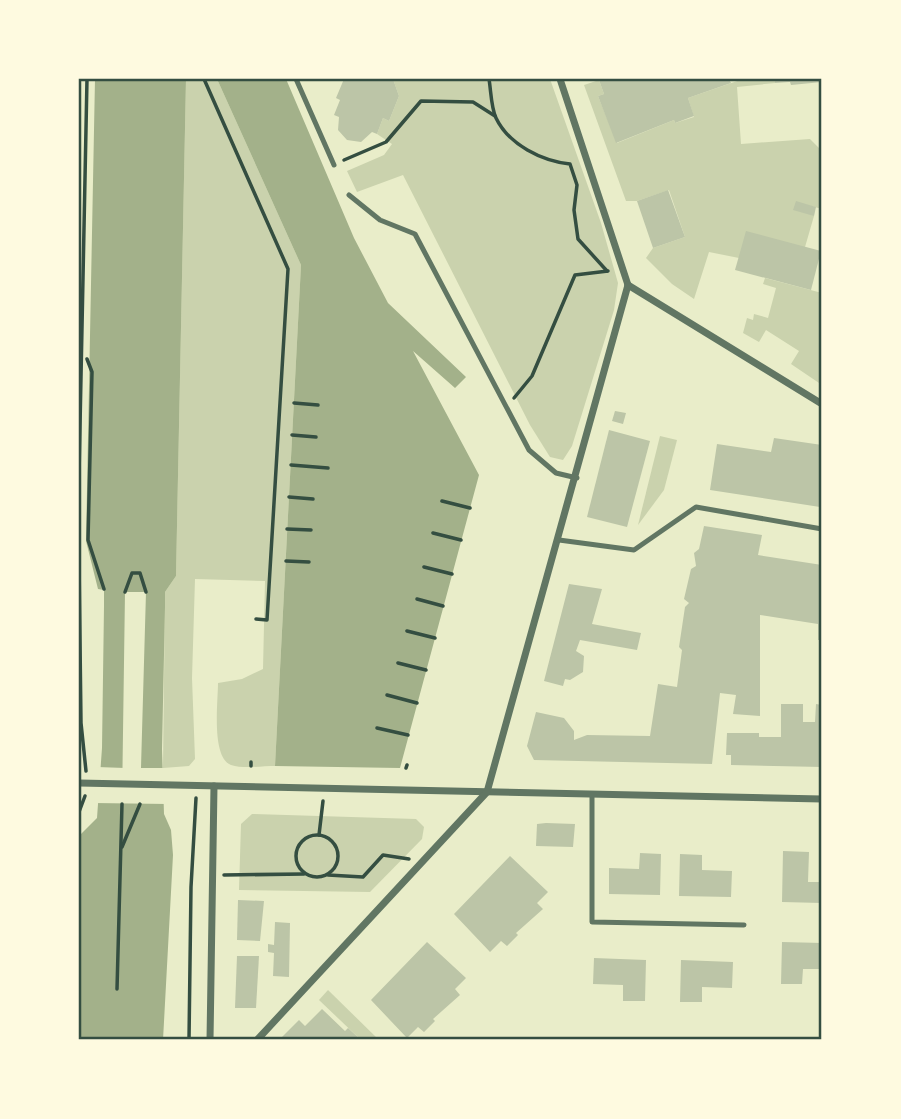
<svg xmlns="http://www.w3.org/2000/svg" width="901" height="1119" font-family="'Roboto Condensed',sans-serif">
<rect width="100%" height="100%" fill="#e9edc9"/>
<g fill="#cad2ad">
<path d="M 186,79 L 217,79 L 301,265 L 275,766 C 262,766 243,769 231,765 C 211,757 218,702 218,683 L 242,679 L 263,669 L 265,581 L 195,579 L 192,678 L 195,759 L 189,766 L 163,768 L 165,592 L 176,576 Z"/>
<polygon points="393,79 550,79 601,223 618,283 614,310 572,446 563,460 550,457 530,425 403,175 357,192 347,171 384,155 392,144 377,134 383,118 389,121 399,96"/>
<polygon points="743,79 775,79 775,83 737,87 741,144 810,139 822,151 822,209 796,202 814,216 805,247 739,258 709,252 694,299 672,284 646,258 653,248 685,237 669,190 637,201 626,201 584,85 599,80 604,94 598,96 617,143 674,120 675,123 694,117 688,98"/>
<polygon points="765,278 822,293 822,385 791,364 799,351 766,330 759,342 743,333 747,318 753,320 754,314 768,318 776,288 763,284"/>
<polygon points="660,436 677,440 664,490 638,525"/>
<polygon points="252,814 416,819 424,827 422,839 370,892 239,890 241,824"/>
<polygon points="328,990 379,1040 361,1040 319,1000"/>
</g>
<g fill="#a3b18a" fill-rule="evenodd">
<path d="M 95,79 L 186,79 L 176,576 L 165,592 L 165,607 L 162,749 L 164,814 L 171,830 L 173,855 L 163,1040 L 79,1040 L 79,836 L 97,818 L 102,748 L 104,606 L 104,590 L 98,589 L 86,541 ZM 125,592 L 146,592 L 140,803 L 122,803 Z"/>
<polygon points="217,79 286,79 354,238 388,303 466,377 455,388 413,351 479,475 400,768 275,766 301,265"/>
</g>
<polygon fill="#e9edc9" points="97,767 125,768 125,800 137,800 138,768 166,768 168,804 94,803"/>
<g fill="#bcc5a7">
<polygon points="344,79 393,79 399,96 389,121 383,118 377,134 372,132 361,142 347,140 338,130 339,117 334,115 340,100 336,98"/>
<polygon points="602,79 729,79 731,83 688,98 694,116 675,123 674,120 616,143 598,96 604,94 599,80"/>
<polygon points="775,79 822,79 822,82 791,85 790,82 775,83"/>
<polygon points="668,190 685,237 653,248 637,201"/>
<polygon points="796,201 816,207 814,216 793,210"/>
<polygon points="746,231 821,251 811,290 735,270"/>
<polygon points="615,411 626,413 623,424 612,421"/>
<polygon points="609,430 650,441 627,527 587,517"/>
<polygon points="774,438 822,445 820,507 710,490 717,444 771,452"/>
<polygon points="704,526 762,535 758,555 822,565 822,640 818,640 818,624 760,615 760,716 733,714 736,695 720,693 712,764 534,760 527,746 536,712 564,718 574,731 574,740 587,735 650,736 658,684 677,687 682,650 679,647 685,607 689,603 684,599 691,569 696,566 694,553 699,549"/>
<polygon points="569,584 602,589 592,624 641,633 637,650 580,640 576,651 584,656 583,672 570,680 565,679 563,686 544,681"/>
<polygon points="781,704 803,704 803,722 815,722 816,704 822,705 822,767 731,765 731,755 726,755 727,733 759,733 759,737 781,737"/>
<polygon points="546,823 575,824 573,847 536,846 537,824"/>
<polygon points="783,851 809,852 808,882 822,882 822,903 782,902"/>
<polygon points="640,853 661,854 660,895 609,894 609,868 639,869"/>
<polygon points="680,854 702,855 702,870 732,871 731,897 679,896"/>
<polygon points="510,856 548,892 537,903 543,909 516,933 518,935 507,946 501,941 490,952 454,914"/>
<polygon points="238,900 264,901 260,941 237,940"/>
<polygon points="275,922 290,923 289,977 273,976 274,953 268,952 268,944 274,945"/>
<polygon points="427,942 466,978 455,989 460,995 433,1019 435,1021 424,1032 418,1027 407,1038 371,1000"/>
<polygon points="782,942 822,943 822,969 803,969 802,984 781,984"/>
<polygon points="237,956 259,956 256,1008 235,1008"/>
<polygon points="594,958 646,960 645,1001 623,1001 623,985 593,984"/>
<polygon points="681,960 733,962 732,988 702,987 702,1002 680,1002"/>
<polygon points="322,1009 345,1031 348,1028 361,1040 279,1040 299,1020 305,1026"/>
</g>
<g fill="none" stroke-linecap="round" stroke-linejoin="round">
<g stroke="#344e41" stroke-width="3.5">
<polyline points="204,79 288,269 267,620 256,619"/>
<path d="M 489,79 C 491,91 491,107 496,118 C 509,145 542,161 570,164 L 577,185 L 574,210 L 578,239 L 607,271"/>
<polyline points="344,160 386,142 421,101 473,102 495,116"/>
<polyline points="87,359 92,372 88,540 104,589"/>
<polyline points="514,398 532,376 575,275 608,271"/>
<polyline points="294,403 318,405"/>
<polyline points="292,435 316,437"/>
<polyline points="291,465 328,468"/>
<polyline points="79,476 87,79"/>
<polyline points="289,497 313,499"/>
<polyline points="442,501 470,508"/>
<polyline points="287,529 311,530"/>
<polyline points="433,533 461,540"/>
<polyline points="79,560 81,723 86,771"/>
<polyline points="286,561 309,562"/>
<polyline points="424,567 452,574"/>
<polyline points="125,592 132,573 140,573 146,592"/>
<polyline points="417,599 443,606"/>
<polyline points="407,631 435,638"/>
<polyline points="398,663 426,670"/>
<polyline points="387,695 417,703"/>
<polyline points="377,728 408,735"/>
<polyline points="251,766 251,762"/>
<polyline points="406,768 407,765"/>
<polyline points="79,812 85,796"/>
<circle cx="317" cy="856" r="21"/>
<polyline points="319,835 323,801"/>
<polyline points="122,847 140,804"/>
<polyline points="224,875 304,874"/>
<polyline points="328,875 363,877 383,855 409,859"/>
<polyline points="117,989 122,804"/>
<polyline points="189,1040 191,887 196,798"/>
</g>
<g stroke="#617663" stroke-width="5">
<polyline points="296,79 334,165"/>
<polyline points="349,195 380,220 415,234 529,450 556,473 577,478"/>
<polyline points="559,540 634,550 696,507 822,529"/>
<polyline points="592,794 592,922 744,925"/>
</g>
<g stroke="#617663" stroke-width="7">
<polyline points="560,79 628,285"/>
<polyline points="628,285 822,404"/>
<polyline points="79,783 822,799"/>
<polyline points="210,1040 214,786"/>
<polyline points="257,1040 487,792 628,285"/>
</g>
</g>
<rect width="901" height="1119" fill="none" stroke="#fefae0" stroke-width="161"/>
<rect x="80" y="80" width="740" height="958" fill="none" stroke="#344e41" stroke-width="2.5"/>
</svg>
